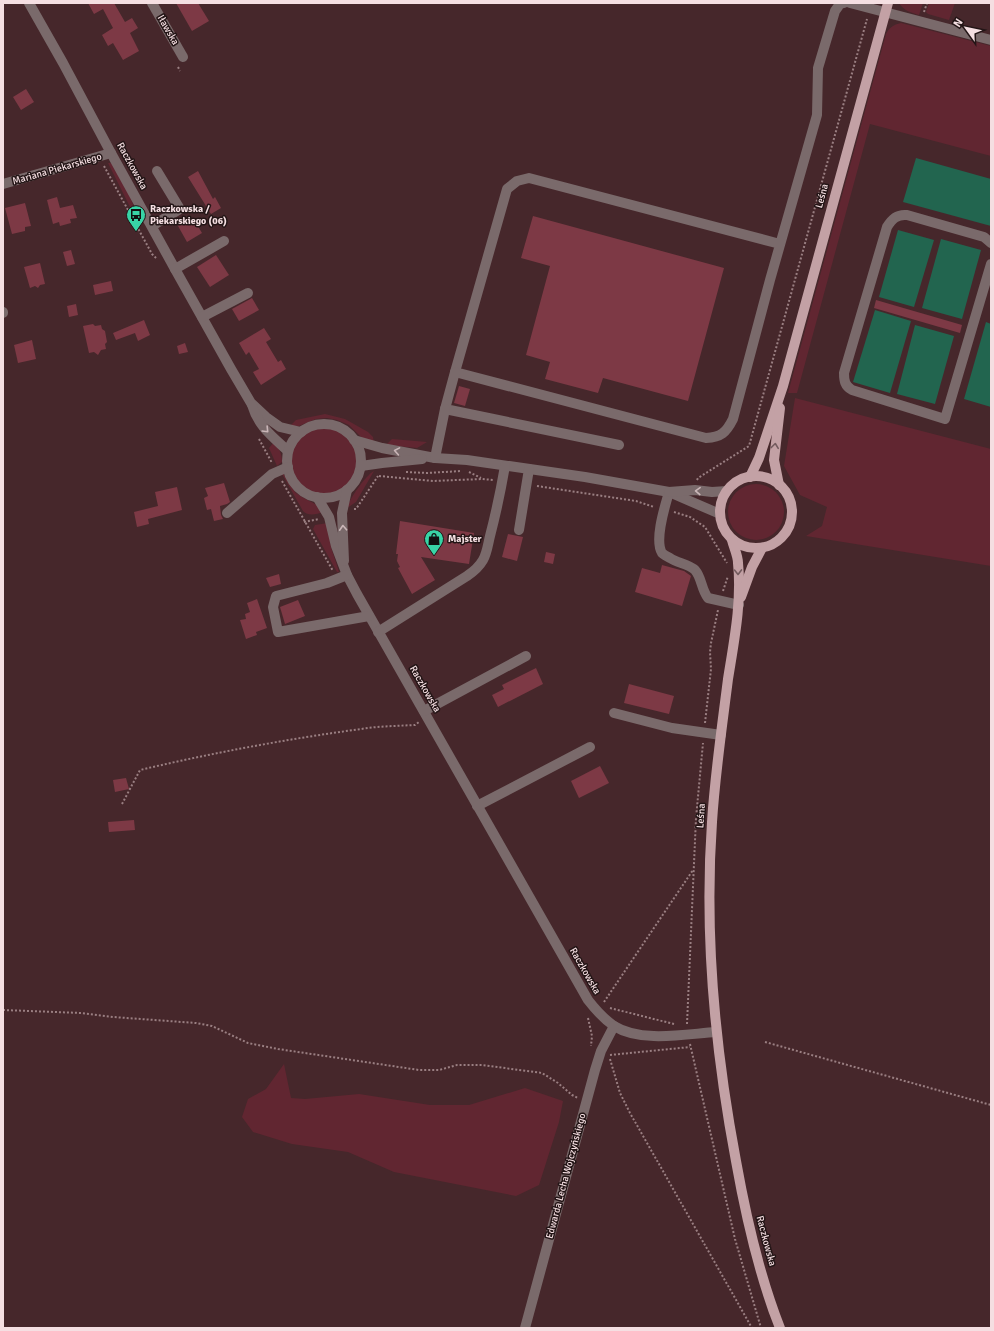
<svg xmlns="http://www.w3.org/2000/svg" width="994" height="1331" font-family="Signika,sans-serif">
<rect width="100%" height="100%" fill="#46272b"/>
<g fill="#612631">
<path d="M 899,3 L 923,3 L 919,15 C 910,12 904,11 899,3 Z"/>
<polygon points="929,3 955,3 949,20 928,14 926,12"/>
<path d="M 901,23 L 991,46 L 991,156 L 870,124 L 797,393 L 788,393 L 886,34 C 890,27 893,25 901,23 Z"/>
<polygon points="108,163 111,163 114,166 129,194 137,215 134,215"/>
<polygon points="795,398 991,449 991,566 806,536 822,526 827,507 800,495 784,466"/>
<polygon points="325,414 345,419 368,432 373,437 374,444 365,441 349,425 337,420 327,418 316,419 299,426 290,426 296,420"/>
<circle cx="324" cy="461" r="37"/>
<polygon points="392,439 427,442 417,448 386,445"/>
<path d="M 274,442 C 279,448 282,454 282,462 L 277,466 L 269,448 Z"/>
<path d="M 374,471 L 356,502 L 347,508 C 349,499 366,475 374,471 Z"/>
<path d="M 283,473 L 289,484 L 296,493 L 302,497 L 317,505 L 324,512 C 316,514 309,517 303,511 L 282,474 Z"/>
<circle cx="756" cy="512" r="28"/>
<polygon points="328,523 331,547 339,572 337,572 313,529 315,525"/>
<polygon points="284,1064 291,1098 305,1099 359,1094 430,1105 469,1105 525,1088 563,1101 559,1122 539,1185 516,1196 394,1172 348,1152 292,1144 253,1132 242,1117 248,1099 266,1089"/>
</g>
<g fill="#22654f">
<polygon points="916,158 991,179 991,226 903,202"/>
<polygon points="898,230 934,240 914,307 879,297"/>
<polygon points="941,239 981,250 962,319 922,308"/>
<polygon points="875,310 911,321 890,393 853,382"/>
<polygon points="986,322 991,324 991,407 964,399"/>
<polygon points="915,325 954,336 935,404 897,394"/>
</g>
<g fill="#7d3945">
<polygon points="88,3 114,3 125,22 132,18 138,28 130,33 139,51 123,60 113,43 108,46 102,35 113,28 103,9 94,14"/>
<polygon points="176,3 198,3 209,21 192,31"/>
<polygon points="26,89 34,102 21,110 13,97"/>
<polygon points="198,171 213,199 215,197 221,208 211,214 188,177"/>
<polygon points="57,197 60,208 73,205 77,218 70,219 71,223 60,226 59,222 53,224 47,200"/>
<polygon points="25,203 31,226 25,227 25,231 12,234 5,208"/>
<polygon points="533,216 724,268 688,401 603,378 598,393 545,379 550,362 526,355 550,266 521,258"/>
<polygon points="193,218 202,233 187,242 178,226"/>
<polygon points="71,250 75,264 67,266 63,252"/>
<polygon points="216,255 229,275 210,287 197,267"/>
<polygon points="40,263 45,284 40,285 38,288 35,286 30,288 24,267"/>
<polygon points="111,281 113,291 95,295 93,285"/>
<polygon points="252,298 259,310 239,321 232,309"/>
<polygon points="876,300 962,325 960,333 874,308"/>
<polygon points="76,304 78,315 69,317 67,306"/>
<polygon points="144,320 150,335 138,341 135,333 116,340 113,333"/>
<polygon points="93,324 95,326 101,325 102,329 105,331 107,342 105,344 106,349 101,350 98,355 94,352 89,353 83,326"/>
<polygon points="264,328 271,339 266,342 278,362 281,360 286,369 261,385 253,372 259,369 249,352 246,355 239,343"/>
<polygon points="32,340 36,359 18,363 14,345"/>
<polygon points="185,343 188,352 179,354 177,346"/>
<polygon points="459,386 470,389 465,406 454,403"/>
<polygon points="224,483 230,502 227,504 220,506 221,515 223,519 214,521 211,509 207,510 204,498 208,496 205,488"/>
<polygon points="177,487 182,510 148,519 149,524 137,527 134,512 158,506 155,492"/>
<polygon points="400,521 474,533 469,564 421,557 435,580 412,594 398,568 400,567 397,561 398,554 396,554"/>
<polygon points="508,534 523,537 517,561 502,557"/>
<polygon points="546,552 555,554 553,564 544,562"/>
<polygon points="662,565 684,571 691,576 682,606 635,592 642,568 660,573"/>
<polygon points="279,574 281,584 270,587 266,578"/>
<polygon points="257,599 267,628 256,632 257,635 246,639 240,620 246,619 245,614 250,612 247,603"/>
<polygon points="298,600 305,616 285,624 280,607"/>
<polygon points="536,668 543,684 498,707 492,695 504,689 502,685"/>
<polygon points="629,684 674,696 669,714 624,703"/>
<polygon points="600,766 609,783 579,798 571,781"/>
<polygon points="126,778 129,789 115,792 113,780"/>
<polygon points="134,820 135,830 109,832 108,822"/>
</g>
<g fill="none" stroke-linecap="round" stroke-linejoin="round">
<g stroke="#9a7f82" stroke-width="2" stroke-dasharray="2 2" stroke-linecap="butt">
<polyline points="924,12 927,3"/>
<polyline points="178,67 180,71"/>
<polyline points="104,166 152,254 156,258"/>
<polyline points="259,439 272,463"/>
<polyline points="406,472 427,473 461,471"/>
<polyline points="469,472 481,478"/>
<polyline points="379,476 433,481 482,479 493,480"/>
<polyline points="697,480 698,478 749,446 867,19"/>
<polyline points="282,481 333,571"/>
<polyline points="537,486 636,501 654,507"/>
<polyline points="354,509 356,509 378,476"/>
<polyline points="674,512 690,517 705,527 727,563"/>
<polyline points="304,522 319,519"/>
<polyline points="723,591 728,576"/>
<polyline points="705,723 711,669 710,652 711,643 718,610"/>
<path d="M 122,804 L 140,770 C 212,753 287,739 361,729 C 379,726 397,726 415,725 L 419,722"/>
<polyline points="604,1002 693,870"/>
<polyline points="610,1008 674,1024"/>
<polyline points="3,1010 81,1013 113,1017 196,1023 212,1026 248,1043 278,1049 419,1070 439,1070 457,1065 482,1065 542,1073 558,1083 572,1095 578,1098"/>
<polyline points="588,1018 592,1036 591,1046"/>
<polyline points="687,1024 696,818 703,743"/>
<polyline points="765,1042 991,1105"/>
<polyline points="690,1044 735,1239 761,1328"/>
<polyline points="610,1055 690,1047"/>
<polyline points="610,1059 620,1093 630,1113 752,1328"/>
</g>
<g stroke="#7a6a6b" stroke-width="10">
<polyline points="29,3 63,63 111,153 175,269 231,369 251,403 266,417 280,427 301,432"/>
<polyline points="152,3 183,57"/>
<polyline points="850,3 991,40"/>
<polyline points="3,184 111,153"/>
<polyline points="152,226 180,209 157,171"/>
<path d="M 991,243 L 984,237 L 907,215 C 897,214 892,219 887,227 L 844,373 C 844,381 845,386 852,390 L 945,419 L 991,264"/>
<path d="M 780,244 L 529,178 L 517,181 L 507,189 L 455,372 L 706,438 C 721,437 726,433 733,419 L 770,280 L 817,115 L 818,68 L 835,11 L 840,4 L 844,3"/>
<polyline points="175,269 224,241"/>
<polyline points="3,312 3,313"/>
<polyline points="202,317 248,293"/>
<polyline points="455,372 445,409 619,445"/>
<path d="M 252,405 C 258,426 273,437 288,451"/>
<circle cx="324" cy="461" r="37"/>
<polyline points="354,440 382,448 435,458 467,460 585,477 669,492 720,514"/>
<polyline points="435,458 445,409"/>
<polyline points="361,466 382,463 422,459"/>
<path d="M 669,492 C 665,506 654,540 662,553 C 664,555 668,557 670,558 C 677,563 689,564 695,570 C 702,578 701,589 708,598 L 739,605"/>
<polyline points="669,492 695,490 712,492 727,491"/>
<path d="M 317,497 L 329,517 L 336,546 L 347,575 L 357,594 L 588,1000 C 595,1009 604,1019 614,1026 C 641,1043 686,1034 716,1032"/>
<polyline points="227,513 272,474 288,467"/>
<polyline points="519,530 529,469"/>
<polyline points="344,561 342,513 347,490"/>
<polyline points="347,575 327,583 276,596 273,607 278,632 369,616"/>
<path d="M 378,632 L 467,576 C 473,572 479,567 483,560 C 487,553 488,544 490,536 C 496,513 501,489 505,466"/>
<polyline points="424,711 526,656"/>
<polyline points="614,713 672,728 721,735"/>
<polyline points="477,806 590,747"/>
<polyline points="525,1328 595,1070 601,1051 614,1026"/>
</g>
<g stroke="#c3a1a5" stroke-width="10">
<circle cx="756" cy="512" r="36"/>
<polyline points="750,477 759,458 783,386 888,3"/>
<polyline points="779,485 774,460 780,408"/>
<path d="M 732,540 C 734,548 738,556 738,563 C 742,602 734,641 728,679 C 722,727 715,774 712,822 C 704,936 715,1050 736,1161 C 746,1217 759,1275 780,1328"/>
<polyline points="741,597 752,567 762,548"/>
</g>
</g>
<defs><path id="oneway-chevron" d="M-2-3.5L2.5 0L-2 3.5" fill="none" stroke-width="1.6" stroke-linecap="round" stroke-linejoin="round"/></defs>
<g stroke="#cab6b8">
<use href="#oneway-chevron" transform="translate(266 430) rotate(46)"/>
<use href="#oneway-chevron" transform="translate(397 451) rotate(-170)"/>
<use href="#oneway-chevron" transform="translate(698 491) rotate(-178)"/>
<use href="#oneway-chevron" transform="translate(343 528) rotate(-93)"/>
</g>
<g stroke="#735b5e">
<use href="#oneway-chevron" transform="translate(775 446) rotate(-83)"/>
<use href="#oneway-chevron" transform="translate(738 572) rotate(89)"/>
</g>
<defs>
<symbol id="bus-pin" viewBox="-11 -11 22 30"><path d="M0 17L-7.5 6A9.5 9.5 0 1 1 7.5 6Z" fill="#38d4a6" stroke="#231516"/><path d="M-5-6H5V4H4V6H2V4H-2V6H-4V4H-5ZM-3.5-4V0h7V-4ZM-3.5 1.2v1.5H-2V1.2ZM2 1.2v1.5H3.5V1.2Z" fill="#111"/></symbol>
<symbol id="shop-pin" viewBox="-11 -11 22 30"><path d="M0 17L-7.5 6A9.5 9.5 0 1 1 7.5 6Z" fill="#38d4a6" stroke="#231516"/><path d="M-5-2.5h2.3a2.7 3.5 0 0 1 5.4 0H5L5.5 6h-11ZM-1.5-2.5h3a1.5 2.3 0 0 0-3 0Z" fill="#111"/></symbol>
</defs>
<g fill-rule="evenodd">
<use href="#bus-pin" x="125" y="204" width="22" height="30"/>
<use href="#shop-pin" x="423" y="528" width="22" height="30"/>
</g>
<g text-anchor="middle" dominant-baseline="central" stroke-width="3" stroke-linejoin="round" paint-order="stroke">
<g font-size="10" fill="#f5dfe2" stroke="#231516">
<text transform="translate(168 30) rotate(60)">Iławska</text>
<text transform="translate(132 166) rotate(61)">Raczkowska</text>
<text transform="translate(57 169) rotate(-16)">Mariana Piekarskiego</text>
<text transform="translate(822 196) rotate(-75)">Leśna</text>
<text transform="translate(425 689) rotate(60)">Raczkowska</text>
<text transform="translate(701 816) rotate(-86)">Leśna</text>
<text transform="translate(585 971) rotate(60)">Raczkowska</text>
<text transform="translate(566 1176) rotate(-75)">Edwarda Lecha Wojczyńskiego</text>
<text transform="translate(766 1241) rotate(75)">Raczkowska</text>
</g>
<g font-size="10" font-weight="bold" fill="#f5dfe2" stroke="#231516" text-anchor="start">
<text x="150" y="209">Raczkowska /<tspan x="150" dy="12">Piekarskiego (06)</tspan></text>
<text x="448" y="539">Majster</text>
</g>
</g>
<rect width="994" height="1331" fill="none" stroke="#f5dfe2" stroke-width="8"/>
<g transform="translate(966 28) rotate(303)" stroke="#231516" stroke-width="3" paint-order="stroke">
<path d="M0-3L7 15L0 10L-7 15Z" fill="#f5dfe2"/>
<text y="-6" font-size="11" font-weight="bold" text-anchor="middle" fill="#f5dfe2">N</text>
</g>
</svg>
